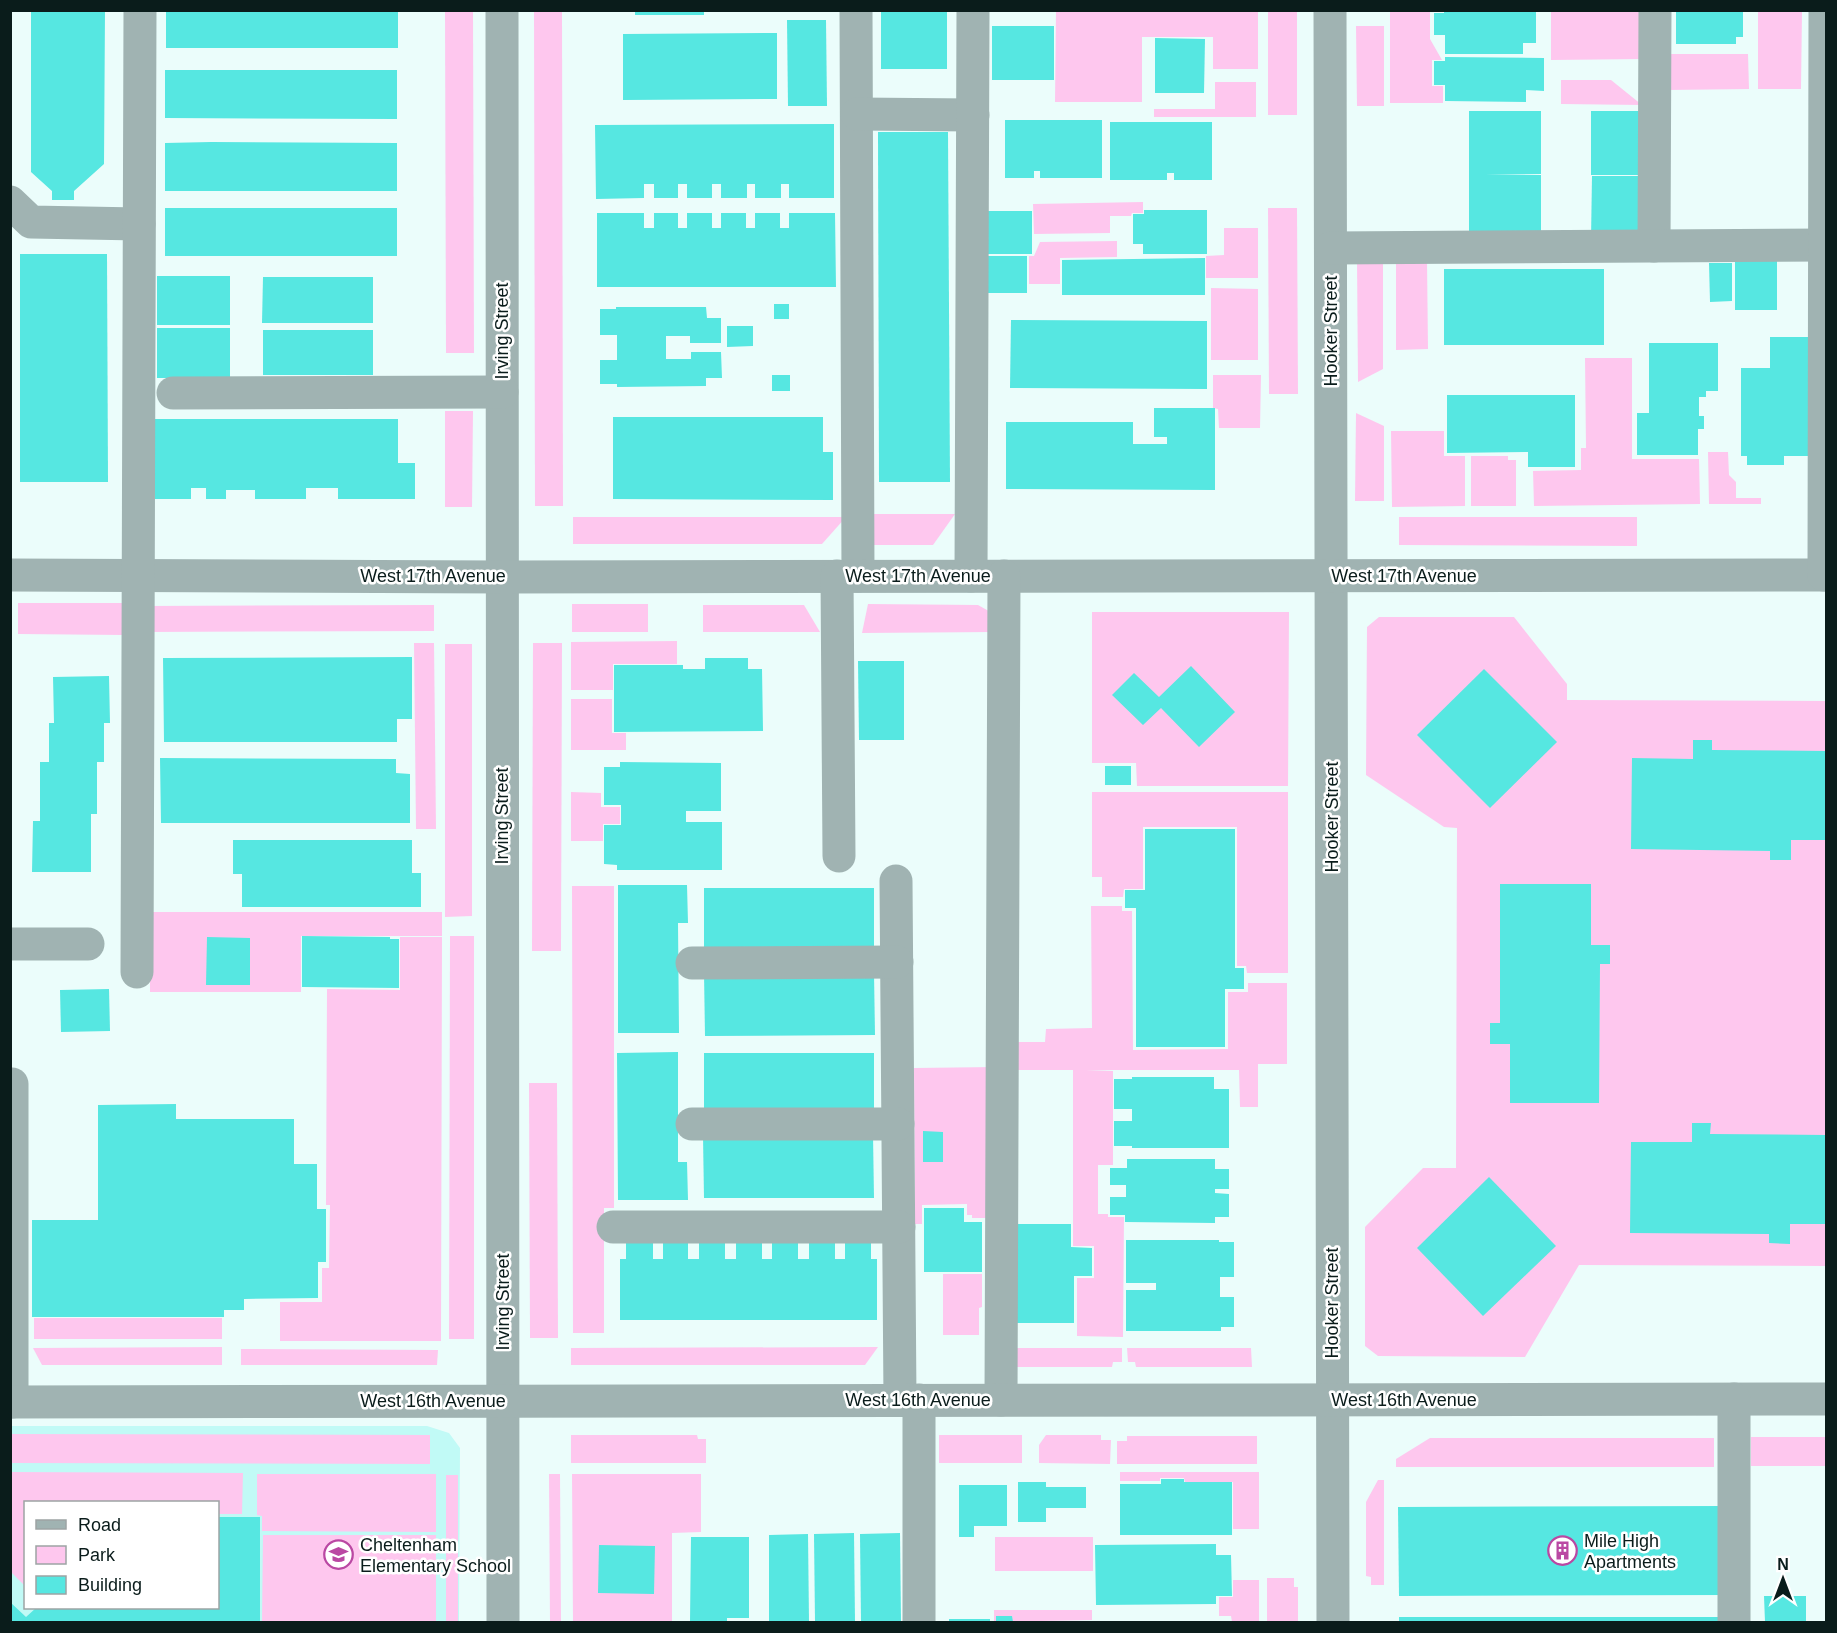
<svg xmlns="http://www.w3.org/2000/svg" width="1837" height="1633" font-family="Helvetica,sans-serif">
<rect width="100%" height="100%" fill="#ebfdfb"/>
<path fill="#c1faf6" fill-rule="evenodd" d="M 10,1426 L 427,1426 L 449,1433 L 460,1448 L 459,1622 L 11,1622 ZM 26,1502 L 218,1502 L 218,1608 L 26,1608 Z"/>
<g fill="#fec7ee">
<polygon points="445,11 473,11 474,353 446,353"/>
<polygon points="534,11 562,11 563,506 535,506"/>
<polygon points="1056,11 1258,11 1258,69 1213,69 1213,37 1142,37 1142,102 1055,102"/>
<rect x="1268" y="11" width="29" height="104"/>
<polygon points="1390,11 1442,11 1430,12 1430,39 1442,60 1432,60 1432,86 1443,86 1443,103 1390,103"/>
<polygon points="1551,11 1643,11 1643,59 1551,60"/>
<polygon points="1758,11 1802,11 1801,89 1758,89"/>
<polygon points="1356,26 1384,26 1384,106 1357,106"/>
<polygon points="1668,54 1748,54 1749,89 1668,90"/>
<polygon points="1561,80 1611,80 1642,105 1561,104"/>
<polygon points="1215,82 1256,82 1256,117 1154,117 1154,109 1215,109"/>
<polygon points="1143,202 1143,213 1132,213 1131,216 1110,216 1110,233 1034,234 1033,204"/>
<polygon points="1268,208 1297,208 1298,394 1269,394"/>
<polygon points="1224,228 1258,228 1258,278 1206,278 1206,256 1224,255"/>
<polygon points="1117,241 1117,257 1060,258 1060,284 1029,284 1029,256 1034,256 1040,242"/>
<polygon points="1357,259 1383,259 1383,369 1358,382"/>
<polygon points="1427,261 1428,349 1396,350 1396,262"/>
<polygon points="1211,288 1258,289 1258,360 1211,360"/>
<polygon points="1585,358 1632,358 1632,459 1699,459 1700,504 1534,506 1533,471 1581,470 1581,448 1586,448"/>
<polygon points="1213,375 1261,375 1260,428 1219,428 1218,409 1213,408"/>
<polygon points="445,411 473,411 472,507 445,507"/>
<polygon points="1356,413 1384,426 1384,501 1355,501"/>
<polygon points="1391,431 1444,431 1444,456 1465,456 1465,506 1392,507"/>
<polygon points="1708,452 1728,452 1729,475 1736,482 1736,498 1761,498 1761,504 1709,504"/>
<polygon points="1471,456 1508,456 1508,460 1516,460 1516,506 1471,506"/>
<polygon points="872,514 955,514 933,545 872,545"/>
<polygon points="573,517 846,517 822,544 573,544"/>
<polygon points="1399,517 1637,517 1637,546 1399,545"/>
<polygon points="18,603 125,603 124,635 18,634"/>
<rect x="572" y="604" width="76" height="28"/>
<polygon points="868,604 978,605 994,614 994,632 862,633"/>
<polygon points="434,605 434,631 145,632 145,606"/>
<polygon points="703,605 804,605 820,632 703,632"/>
<polygon points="1092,612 1289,612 1288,786 1137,786 1136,763 1092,763"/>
<polygon points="1379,617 1514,617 1567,684 1567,700 1826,701 1826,1266 1579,1265 1525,1357 1378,1356 1365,1346 1365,1227 1423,1168 1456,1168 1457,828 1444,827 1366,775 1367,627"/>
<polygon points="677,641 677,664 613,664 613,690 571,690 571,642"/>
<polygon points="414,643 434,643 436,829 416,829"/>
<polygon points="533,643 562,643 561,951 532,951"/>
<polygon points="445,644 472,644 472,916 445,917"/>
<polygon points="571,699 612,699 612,733 626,733 626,750 571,750"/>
<polygon points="571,792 601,793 601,807 620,807 620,824 603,824 603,841 571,841"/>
<polygon points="1092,792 1288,792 1288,973 1247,973 1246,966 1237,966 1237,827 1143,827 1143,889 1124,889 1123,897 1102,897 1102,877 1092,877"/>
<polygon points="572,886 614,886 614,1208 604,1208 604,1333 573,1333"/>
<polygon points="1091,906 1122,906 1122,911 1132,911 1133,1050 1228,1049 1228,992 1248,992 1248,983 1287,983 1287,1064 1258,1064 1258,1107 1240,1107 1239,1070 1086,1070 1113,1071 1113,1165 1098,1165 1098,1214 1108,1214 1108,1217 1124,1217 1123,1337 1077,1336 1077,1278 1094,1278 1094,1246 1073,1246 1073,1070 1017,1070 1017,1042 1045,1042 1046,1029 1092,1028"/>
<polygon points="150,912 442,912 442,936 301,936 301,992 150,992"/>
<polygon points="450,936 474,936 474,1339 449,1339"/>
<polygon points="400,937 442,937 441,1341 280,1341 280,1302 322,1302 322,1268 329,1268 330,1205 326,1205 327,989 400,990"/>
<polygon points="995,1067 996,1218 972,1218 972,1215 967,1215 967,1204 922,1205 922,1224 915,1224 914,1068"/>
<polygon points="529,1083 557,1083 558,1338 530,1338"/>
<polygon points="943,1274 982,1274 982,1307 979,1308 979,1335 943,1335"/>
<rect x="34" y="1318" width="188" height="21"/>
<polygon points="222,1347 222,1365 42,1365 33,1348"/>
<polygon points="878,1347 865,1365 571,1365 571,1348"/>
<polygon points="1017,1348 1122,1348 1122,1362 1113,1362 1112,1367 1017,1367"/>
<polygon points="1127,1348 1251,1348 1252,1367 1136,1367 1135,1362 1128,1362"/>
<polygon points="241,1349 438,1350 437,1365 241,1365"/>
<polygon points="11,1434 430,1435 430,1464 11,1463"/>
<polygon points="571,1435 697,1435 698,1439 706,1439 706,1463 571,1463"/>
<rect x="939" y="1435" width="83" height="28"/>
<polygon points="1046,1435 1101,1435 1101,1440 1111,1440 1110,1464 1039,1463 1039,1445"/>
<polygon points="1127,1436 1257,1436 1257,1464 1117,1464 1117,1441 1127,1441"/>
<rect x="1751" y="1437" width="75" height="29"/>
<polygon points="1430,1438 1714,1438 1714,1467 1396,1467 1396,1459"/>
<polygon points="10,1472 243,1473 242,1514 218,1514 218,1502 26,1502 25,1586 11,1572"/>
<polygon points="1120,1472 1259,1472 1259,1529 1233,1529 1233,1482 1185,1482 1184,1478 1160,1478 1160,1481 1120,1481"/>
<polygon points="257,1474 436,1474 436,1532 262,1531 262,1516 257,1515"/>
<polygon points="549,1474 560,1474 561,1622 550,1622"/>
<polygon points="572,1474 701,1474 701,1532 672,1533 672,1622 573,1622"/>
<rect x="446" y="1475" width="12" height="147"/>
<polygon points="1378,1480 1384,1480 1384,1585 1371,1585 1371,1577 1366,1576 1366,1502"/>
<polygon points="263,1535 436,1535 436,1622 262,1622"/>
<rect x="995" y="1537" width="98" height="34"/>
<polygon points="1267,1578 1294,1578 1294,1587 1298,1587 1298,1622 1267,1622"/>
<polygon points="1233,1580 1259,1580 1259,1622 1232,1622 1231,1616 1219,1616 1219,1597 1233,1597"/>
<polygon points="994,1610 1092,1610 1092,1620 994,1622"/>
</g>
<g fill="#56e7e1">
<polygon points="31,10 105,10 104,164 74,191 74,200 52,200 52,191 31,172"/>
<rect x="166" y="10" width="232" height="38"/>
<rect x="635" y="10" width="69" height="5"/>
<rect x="881" y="10" width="66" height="59"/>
<polygon points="1444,10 1536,12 1536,43 1523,43 1523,54 1445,54 1445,35 1434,35 1434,13 1444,13"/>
<polygon points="1676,10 1743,10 1743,37 1736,37 1736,44 1676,44"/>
<polygon points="787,20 826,20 827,106 788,106"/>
<rect x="992" y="26" width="62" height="54"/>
<polygon points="777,33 777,99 623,100 623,34"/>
<polygon points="1155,38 1205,39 1204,93 1155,93"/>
<polygon points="1445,57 1544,58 1544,91 1526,90 1526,102 1445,101 1445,85 1434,85 1434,61 1445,61"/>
<polygon points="165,70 397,70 397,119 165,118"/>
<polygon points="1469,111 1541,111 1541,174 1485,174 1541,175 1541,237 1469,237"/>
<rect x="1591" y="111" width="48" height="64"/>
<polygon points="1005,120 1102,120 1102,178 1040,178 1040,171 1034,171 1034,178 1005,178"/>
<polygon points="1110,122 1212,122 1212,180 1174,180 1174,173 1167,173 1167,180 1110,180"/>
<polygon points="834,124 834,198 789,198 789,184 781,184 781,198 755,198 755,184 747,184 747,198 721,198 721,184 712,184 712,198 687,198 687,184 678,184 678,198 654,198 654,184 644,184 644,198 596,199 595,125"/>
<polygon points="878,132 948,132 950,482 879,482"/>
<polygon points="211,142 397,143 397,191 165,191 165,143"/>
<polygon points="1592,176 1639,176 1639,240 1591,239"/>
<rect x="165" y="208" width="232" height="48"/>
<polygon points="1144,210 1207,210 1207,254 1143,254 1143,244 1133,244 1133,214 1144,214"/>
<rect x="984" y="211" width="48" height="43"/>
<polygon points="597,213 644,213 644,228 654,228 654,213 678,213 678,228 687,228 687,213 712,213 712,228 721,228 721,213 746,213 746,228 755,228 755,213 780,213 780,228 789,228 789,213 835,213 836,287 597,287"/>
<polygon points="20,254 107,254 108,482 20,482"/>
<rect x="988" y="256" width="39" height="37"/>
<rect x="1735" y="257" width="42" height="53"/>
<polygon points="1205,258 1205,295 1062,295 1062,260"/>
<polygon points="1709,263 1732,263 1732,301 1710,302"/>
<rect x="1444" y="269" width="160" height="76"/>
<rect x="157" y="276" width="73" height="49"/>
<polygon points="263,277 373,277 373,323 262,323"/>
<rect x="774" y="304" width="15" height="15"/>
<polygon points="616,307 706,307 707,318 721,318 721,343 690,343 690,336 666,336 666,359 691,359 691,352 721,352 722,378 706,378 706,386 617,387 617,384 600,384 600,360 617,360 617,335 600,335 600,309 616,309"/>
<polygon points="1011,320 1207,321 1207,389 1010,388"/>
<polygon points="727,326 753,326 753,346 727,347"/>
<rect x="157" y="328" width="73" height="50"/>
<rect x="263" y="330" width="110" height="45"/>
<polygon points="1770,337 1810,337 1809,456 1784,456 1784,465 1747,465 1747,456 1741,456 1741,368 1770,368"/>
<polygon points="1649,343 1718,343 1718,391 1706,391 1706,397 1699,397 1699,416 1704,416 1704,429 1698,429 1698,455 1637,455 1637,413 1649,413"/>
<rect x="772" y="375" width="18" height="16"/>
<polygon points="1447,395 1575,395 1575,467 1528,467 1528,452 1447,453"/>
<polygon points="1154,408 1215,408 1215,490 1006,489 1006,422 1133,422 1133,444 1167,444 1167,437 1154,437"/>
<polygon points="613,417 823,417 823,452 833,452 833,500 613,499"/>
<polygon points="155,419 398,419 398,463 415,463 415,499 338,499 338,488 306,488 306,499 255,499 255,490 226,490 226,499 206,499 206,488 191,488 191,499 155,499"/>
<polygon points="412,657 412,719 397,719 397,742 164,742 163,658"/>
<polygon points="705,658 748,658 748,669 762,669 763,731 614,732 614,665 683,665 683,669 705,669"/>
<polygon points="858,661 904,661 904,740 859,740"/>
<polygon points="1191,666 1235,712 1199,747 1161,708 1143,725 1112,695 1134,673 1159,697"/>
<polygon points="1484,669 1557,742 1490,808 1417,735"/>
<polygon points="109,676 110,723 104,723 104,762 97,762 97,814 91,814 91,872 32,872 33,821 40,821 40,762 49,762 49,723 54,723 53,677"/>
<polygon points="1693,740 1712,740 1712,750 1826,751 1826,840 1791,840 1791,860 1770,860 1770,851 1631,849 1632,758 1693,759"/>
<polygon points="160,758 396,759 396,773 410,774 410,823 161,823"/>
<polygon points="620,762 721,763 721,811 686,811 686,822 722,822 722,870 617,870 617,865 604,864 604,825 621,825 621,805 604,805 604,767 620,767"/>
<rect x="1105" y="766" width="26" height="19"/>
<polygon points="1145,829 1235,829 1235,968 1244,968 1244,989 1225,989 1225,1047 1136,1047 1136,908 1125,908 1125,890 1145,890"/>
<polygon points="233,840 412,840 412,873 421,873 421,907 242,907 242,874 233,874"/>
<polygon points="1500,884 1591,884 1591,945 1610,945 1610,964 1600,964 1599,1103 1510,1103 1510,1044 1490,1044 1490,1023 1500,1023"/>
<polygon points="618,885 687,885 688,923 678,923 679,1033 618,1033"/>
<rect x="704" y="888" width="170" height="63"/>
<polygon points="302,936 390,937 390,939 399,939 399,988 302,987"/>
<polygon points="207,937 250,938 250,985 206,985"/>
<polygon points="704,973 874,973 875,1035 705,1036"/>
<polygon points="109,989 110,1031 61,1032 60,990"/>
<polygon points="678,1052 678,1162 687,1162 688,1200 618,1200 617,1053"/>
<rect x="704" y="1053" width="170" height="63"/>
<polygon points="1132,1077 1214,1077 1214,1089 1229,1089 1229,1148 1132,1148 1132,1146 1114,1146 1114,1121 1132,1121 1132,1109 1114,1109 1114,1079 1132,1079"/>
<polygon points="176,1104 176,1119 294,1119 294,1164 317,1164 317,1209 326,1209 326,1262 318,1262 318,1298 244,1299 244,1310 224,1310 224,1317 32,1317 32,1220 98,1220 98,1105"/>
<polygon points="1692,1123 1711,1123 1710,1134 1826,1135 1826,1224 1790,1224 1790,1244 1769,1243 1769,1234 1630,1233 1631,1142 1692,1142"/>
<polygon points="923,1131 943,1132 943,1162 923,1162"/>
<polygon points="873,1135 874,1198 704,1198 703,1136"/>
<polygon points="1127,1159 1215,1159 1215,1169 1229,1169 1229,1189 1215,1189 1215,1193 1229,1194 1229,1217 1215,1217 1215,1223 1125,1222 1125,1215 1110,1215 1110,1197 1126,1197 1126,1185 1110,1185 1110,1168 1127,1168"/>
<polygon points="1489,1177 1556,1246 1483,1316 1417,1248"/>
<polygon points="924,1208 964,1208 964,1222 982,1222 982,1272 924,1272"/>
<polygon points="1017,1224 1071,1224 1071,1247 1092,1248 1092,1276 1074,1276 1074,1323 1016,1323"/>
<polygon points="626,1239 653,1239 653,1259 663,1259 663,1239 688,1239 688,1259 699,1259 699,1239 725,1239 725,1259 736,1259 736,1239 762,1239 762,1259 772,1259 772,1239 798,1239 798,1259 809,1259 809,1239 835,1240 835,1259 845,1259 845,1240 871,1240 871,1259 877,1259 877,1320 620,1320 620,1259 626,1259"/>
<polygon points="1126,1240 1219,1240 1219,1242 1234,1242 1234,1277 1220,1277 1220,1297 1234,1297 1234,1327 1221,1327 1221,1331 1126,1331 1126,1290 1156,1290 1156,1283 1126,1283"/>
<polygon points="1161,1479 1184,1479 1184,1482 1232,1482 1232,1535 1120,1535 1120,1484 1161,1484"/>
<polygon points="1018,1482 1046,1482 1046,1487 1086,1487 1086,1508 1046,1508 1046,1522 1018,1522"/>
<polygon points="959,1485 1007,1485 1007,1526 974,1526 974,1537 959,1537"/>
<polygon points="1728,1506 1728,1595 1399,1596 1398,1507"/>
<polygon points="218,1517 260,1517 260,1622 10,1622 10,1602 26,1617 36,1608 218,1608"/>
<polygon points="854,1533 855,1622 815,1622 814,1534"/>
<polygon points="900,1533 901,1622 861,1622 860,1534"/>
<polygon points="808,1534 809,1622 769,1622 769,1535"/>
<polygon points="691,1537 749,1537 749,1618 727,1618 727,1622 690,1622"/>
<polygon points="1216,1544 1216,1555 1231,1555 1232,1596 1216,1596 1216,1604 1096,1605 1095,1545"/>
<polygon points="599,1545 655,1546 654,1594 598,1593"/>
<polygon points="1764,1596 1806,1596 1806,1622 1765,1622"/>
<polygon points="996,1616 1012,1616 1013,1622 996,1622"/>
<rect x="1399" y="1617" width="330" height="5"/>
<rect x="949" y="1619" width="41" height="3"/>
</g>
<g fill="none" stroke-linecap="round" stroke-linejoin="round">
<g stroke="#a0b3b2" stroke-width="33">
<polyline points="502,10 503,1622"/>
<polyline points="856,10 858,576"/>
<polyline points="1330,10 1333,1622"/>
<polyline points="857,114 973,115"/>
<polyline points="10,202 31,222 139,224"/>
<polyline points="1654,246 1655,10"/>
<polyline points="1331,248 1825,245"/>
<polyline points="173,393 502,392"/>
<polyline points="10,575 502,577 1826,575"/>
<polyline points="1824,575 1825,10"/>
<polyline points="837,576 839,856"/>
<polyline points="971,576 973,10"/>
<polyline points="896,881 900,1400"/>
<polyline points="10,944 88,944"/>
<polyline points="692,963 897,962"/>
<polyline points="137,972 140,10"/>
<polyline points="12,1084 12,1402"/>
<polyline points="692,1124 898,1124"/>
<polyline points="613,1227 899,1227"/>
<polyline points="1001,1400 1004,576"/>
<polyline points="10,1402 1826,1399"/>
<polyline points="919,1622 919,1400"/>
<polyline points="1734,1622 1734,1399"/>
</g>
</g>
<defs>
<symbol id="building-ring" viewBox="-11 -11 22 22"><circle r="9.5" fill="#fff" stroke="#ba48a3" stroke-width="1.5"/><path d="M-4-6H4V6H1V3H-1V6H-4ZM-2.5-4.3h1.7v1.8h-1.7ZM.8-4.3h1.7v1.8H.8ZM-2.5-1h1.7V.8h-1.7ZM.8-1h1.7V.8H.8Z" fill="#ba48a3"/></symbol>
<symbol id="school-ring" viewBox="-11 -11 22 22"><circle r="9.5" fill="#fff" stroke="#ba48a3" stroke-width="1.5"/><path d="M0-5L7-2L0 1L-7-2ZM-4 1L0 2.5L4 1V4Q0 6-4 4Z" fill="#ba48a3"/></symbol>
</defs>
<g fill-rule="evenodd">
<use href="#building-ring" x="1546" y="1534" width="33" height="33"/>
<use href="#school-ring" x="322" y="1538" width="33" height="33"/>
</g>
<g text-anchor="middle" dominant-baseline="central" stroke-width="5" stroke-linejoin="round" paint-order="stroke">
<g font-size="18" fill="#0a1c1b" stroke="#fff">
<text transform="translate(502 331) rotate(-90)">Irving Street</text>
<text transform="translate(1331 331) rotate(-90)">Hooker Street</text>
<text x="433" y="576">West 17th Avenue</text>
<text x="918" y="576">West 17th Avenue</text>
<text x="1404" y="576">West 17th Avenue</text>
<text transform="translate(502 816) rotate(-90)">Irving Street</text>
<text transform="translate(1332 817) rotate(-90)">Hooker Street</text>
<text transform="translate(503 1302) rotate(-90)">Irving Street</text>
<text transform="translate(1332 1303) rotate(-90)">Hooker Street</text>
<text x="918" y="1400">West 16th Avenue</text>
<text x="1404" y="1400">West 16th Avenue</text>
<text x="433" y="1401">West 16th Avenue</text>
</g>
<g font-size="18" fill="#0a1c1b" stroke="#fff" text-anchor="start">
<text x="1584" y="1541">Mile High<tspan x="1584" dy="21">Apartments</tspan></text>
<text x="360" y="1545">Cheltenham<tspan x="360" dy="21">Elementary School</tspan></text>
</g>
</g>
<rect width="1837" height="1633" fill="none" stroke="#0a1c1b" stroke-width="24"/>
<rect x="24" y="1501" width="195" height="108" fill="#ffffff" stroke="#9da4a4" stroke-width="1.5"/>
<rect x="36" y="1520" width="30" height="9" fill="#a0b3b2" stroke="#9da4a4" stroke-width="1.5"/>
<text x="78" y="1531" font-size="18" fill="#0a1c1b">Road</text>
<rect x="36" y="1546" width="30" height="18" fill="#fec7ee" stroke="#9da4a4" stroke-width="1.5"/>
<text x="78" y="1561" font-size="18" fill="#0a1c1b">Park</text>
<rect x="36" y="1576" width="30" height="18" fill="#56e7e1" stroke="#9da4a4" stroke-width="1.5"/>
<text x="78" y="1591" font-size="18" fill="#0a1c1b">Building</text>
<g transform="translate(1783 1579)" stroke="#ffffff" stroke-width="4.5" paint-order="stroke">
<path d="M0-4.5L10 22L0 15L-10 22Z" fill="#0a1c1b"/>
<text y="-9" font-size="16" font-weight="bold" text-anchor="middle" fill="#0a1c1b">N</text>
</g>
</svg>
